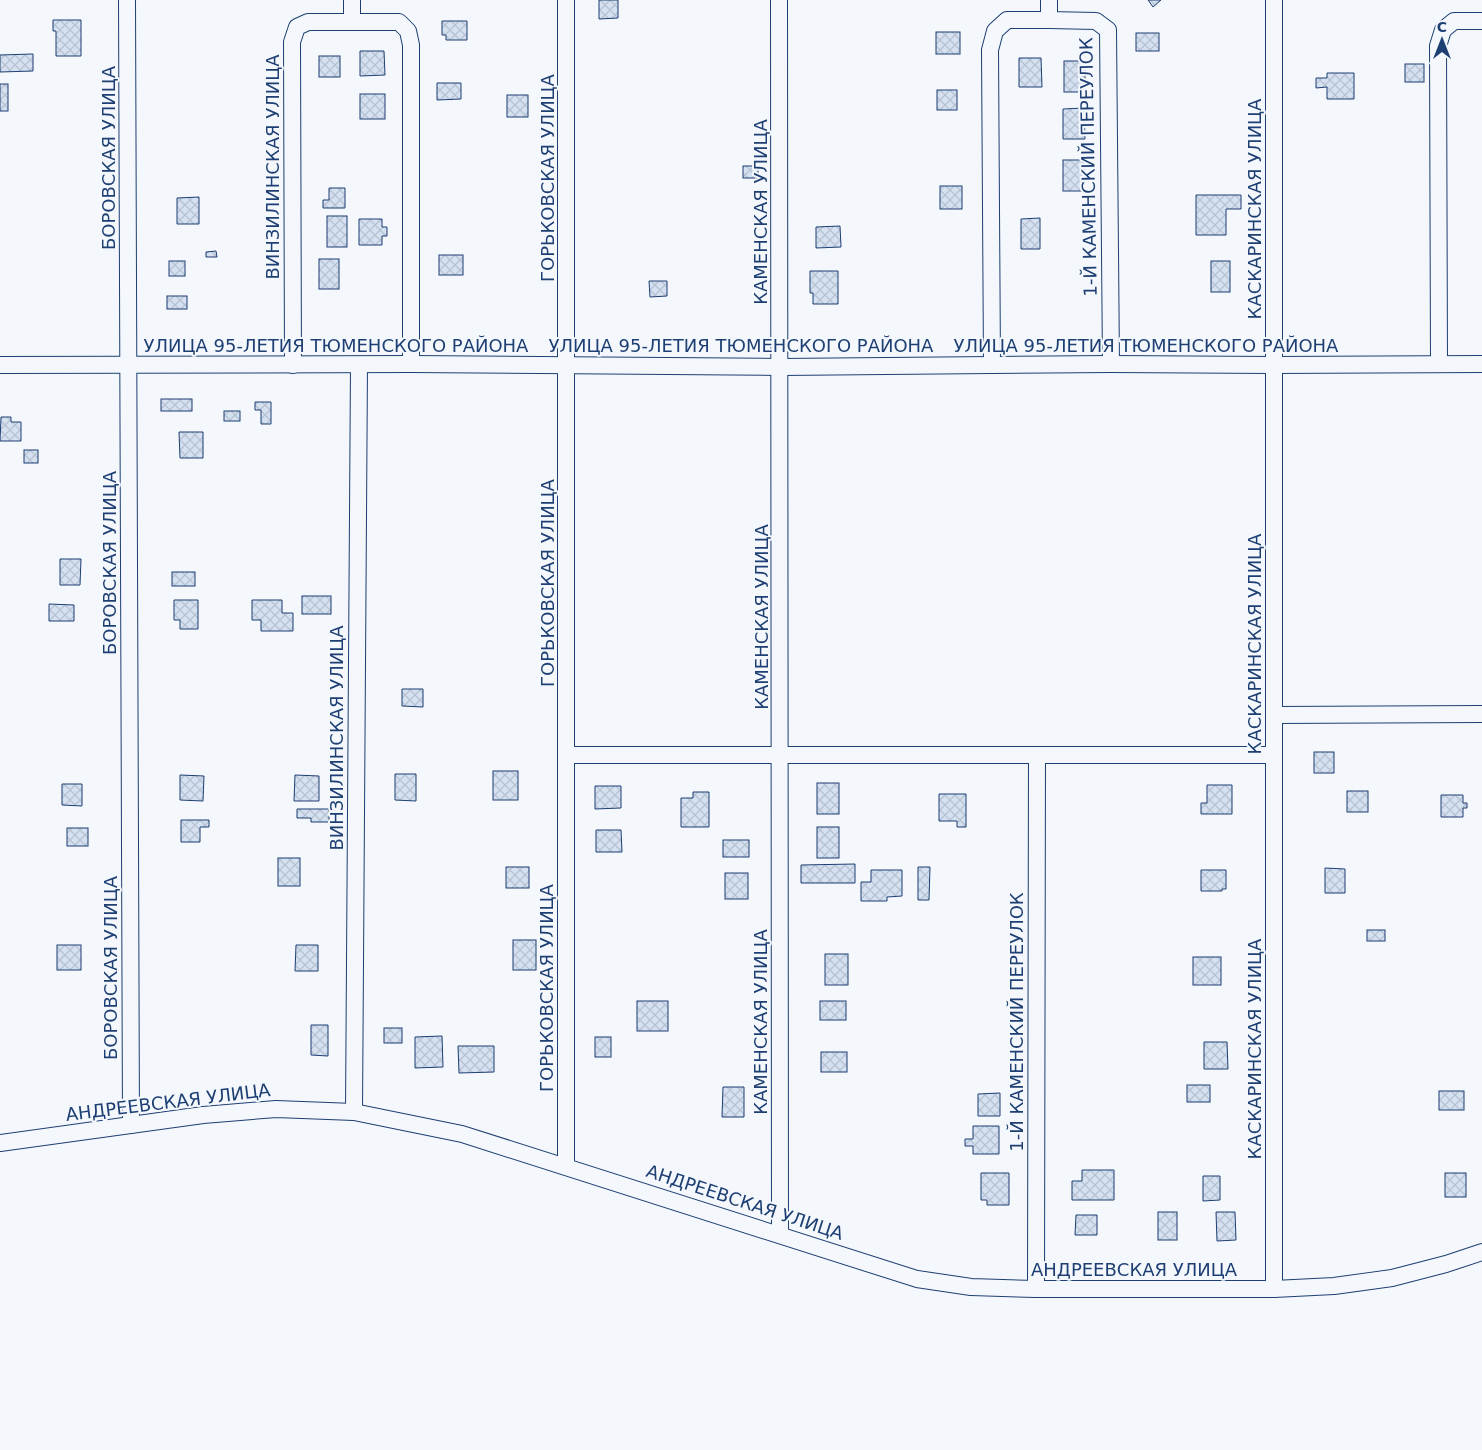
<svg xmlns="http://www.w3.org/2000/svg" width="1482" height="1450" font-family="'DejaVu Sans',sans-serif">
<defs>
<pattern id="building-cross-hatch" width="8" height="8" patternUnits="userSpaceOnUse" patternTransform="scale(1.25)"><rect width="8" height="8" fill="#d5e0f0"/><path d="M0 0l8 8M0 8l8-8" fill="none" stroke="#b6c1d1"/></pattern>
</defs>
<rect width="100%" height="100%" fill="#f4f7fb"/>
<g fill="url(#building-cross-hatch)" stroke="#1d3f73">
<polygon points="599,0 618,0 618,18 599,19"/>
<polygon points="1148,0 1161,0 1153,7"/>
<polygon points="53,20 81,20 81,56 56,56 56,31 53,31"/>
<polygon points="442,21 467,21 467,40 446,40 446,35 442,35"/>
<rect x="936" y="32" width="24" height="22"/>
<rect x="1136" y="33" width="23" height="18"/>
<polygon points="360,51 384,51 385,75 360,76"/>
<polygon points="33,54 33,71 0,72 0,55"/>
<rect x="319" y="56" width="21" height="21"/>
<polygon points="1019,58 1041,58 1042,87 1019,87"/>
<rect x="1064" y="61" width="21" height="31"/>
<rect x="1405" y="64" width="19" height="18"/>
<polygon points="1327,73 1354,73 1354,99 1327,99 1327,87 1316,88 1316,78 1327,78"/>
<polygon points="437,83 461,83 461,99 437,100"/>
<rect x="0" y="84" width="8" height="27"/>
<rect x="937" y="90" width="20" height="20"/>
<rect x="360" y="94" width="25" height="25"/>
<rect x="507" y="95" width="21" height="22"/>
<polygon points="1084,108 1085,139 1063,139 1063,109"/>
<rect x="1063" y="160" width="21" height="31"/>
<rect x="743" y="166" width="15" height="12"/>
<rect x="940" y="186" width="22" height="23"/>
<polygon points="329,188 345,188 345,208 323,208 323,200 329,200"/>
<polygon points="1196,195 1241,195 1241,209 1226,209 1226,235 1196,235"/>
<polygon points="199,197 199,224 177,224 177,198"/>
<rect x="327" y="216" width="20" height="31"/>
<polygon points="1040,218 1040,249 1021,249 1021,219"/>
<polygon points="359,219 382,219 382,227 387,227 387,236 382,236 382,245 359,245"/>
<polygon points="840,226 841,247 816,248 816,227"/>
<polygon points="216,251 217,257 206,257 206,252"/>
<rect x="439" y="255" width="24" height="20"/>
<rect x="319" y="259" width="20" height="30"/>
<rect x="169" y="261" width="16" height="15"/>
<rect x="1211" y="261" width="19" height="31"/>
<polygon points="810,271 838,271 838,304 813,304 813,293 810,293"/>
<polygon points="649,281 667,281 667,296 650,297"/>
<rect x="167" y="296" width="20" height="13"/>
<rect x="161" y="399" width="31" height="12"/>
<polygon points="255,402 271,402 271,424 261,424 261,410 255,410"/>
<rect x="224" y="411" width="16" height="10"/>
<polygon points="1,417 11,417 11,422 21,422 21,441 0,441"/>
<polygon points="179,432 203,432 203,458 180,458"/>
<rect x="24" y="450" width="14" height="13"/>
<polygon points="60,559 81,559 80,585 60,585"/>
<rect x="172" y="572" width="23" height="14"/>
<rect x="302" y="596" width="29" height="18"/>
<polygon points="174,600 198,600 198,629 180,629 180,620 174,620"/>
<polygon points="252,600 282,600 282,613 293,613 293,631 261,631 261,620 252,620"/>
<polygon points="49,604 74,605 74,621 49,621"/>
<polygon points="402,689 423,689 423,707 402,706"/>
<rect x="1314" y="752" width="20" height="21"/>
<rect x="493" y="771" width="25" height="29"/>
<polygon points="395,774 416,774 416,801 395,800"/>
<polygon points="180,775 204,776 203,801 180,800"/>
<polygon points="295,775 319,776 319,801 294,801"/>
<rect x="817" y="783" width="22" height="31"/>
<polygon points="62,784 82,784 82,806 62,805"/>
<polygon points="1207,785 1232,785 1232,814 1201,814 1201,803 1207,803"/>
<polygon points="595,786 621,786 621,808 595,809"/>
<rect x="1347" y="791" width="21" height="21"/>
<polygon points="693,792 709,792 709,827 681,827 681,798 693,798"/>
<polygon points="939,794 966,794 966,827 957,827 957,821 939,821"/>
<polygon points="1441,795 1463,795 1463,803 1467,803 1467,808 1463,808 1463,817 1441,817"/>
<polygon points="297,809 329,809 329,822 311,822 311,818 297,818"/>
<polygon points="181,820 209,820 209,827 200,827 200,842 181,842"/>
<rect x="817" y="827" width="22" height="31"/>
<rect x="67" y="828" width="21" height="18"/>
<polygon points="596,830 621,830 622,852 596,852"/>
<rect x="723" y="840" width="26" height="17"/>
<rect x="278" y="858" width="22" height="28"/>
<polygon points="855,864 855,883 801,883 801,865"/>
<rect x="506" y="867" width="23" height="21"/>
<polygon points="918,867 930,867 929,900 918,900"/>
<polygon points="1325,868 1345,869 1345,893 1325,893"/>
<polygon points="871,870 902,870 902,896 887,897 887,901 861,901 861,882 871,882"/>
<polygon points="1201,870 1226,870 1226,889 1222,889 1222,891 1201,891"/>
<rect x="725" y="873" width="23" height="26"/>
<rect x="1367" y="930" width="18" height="11"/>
<rect x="513" y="940" width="23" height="30"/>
<rect x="57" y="945" width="24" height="25"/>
<polygon points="296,945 318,945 318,971 295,971"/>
<rect x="825" y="954" width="23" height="31"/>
<rect x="1193" y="957" width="28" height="28"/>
<rect x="637" y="1001" width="31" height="30"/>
<rect x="820" y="1001" width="26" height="19"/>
<polygon points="311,1025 328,1025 328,1056 311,1055"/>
<rect x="384" y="1028" width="18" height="15"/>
<polygon points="442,1036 443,1067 415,1068 415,1037"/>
<rect x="595" y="1037" width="16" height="20"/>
<polygon points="1204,1042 1227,1042 1228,1069 1204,1069"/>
<polygon points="458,1046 494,1046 494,1072 459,1073"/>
<rect x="821" y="1052" width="26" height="20"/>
<rect x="1187" y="1085" width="23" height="17"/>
<polygon points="723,1087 744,1087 744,1117 722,1117"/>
<rect x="1439" y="1091" width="25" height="19"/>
<polygon points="1000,1093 1000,1116 978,1116 978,1094"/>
<polygon points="973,1126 999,1126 999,1154 973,1154 973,1146 965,1146 965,1139 973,1139"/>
<polygon points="1082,1170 1114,1170 1114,1200 1072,1200 1072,1181 1082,1181"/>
<polygon points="981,1173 1009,1173 1009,1205 987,1205 987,1200 981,1200"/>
<rect x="1445" y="1173" width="21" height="24"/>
<polygon points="1203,1176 1220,1176 1220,1200 1203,1201"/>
<rect x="1158" y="1212" width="19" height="28"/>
<polygon points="1216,1212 1235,1212 1236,1240 1217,1241"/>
<polygon points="1076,1215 1097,1215 1097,1235 1075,1235"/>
</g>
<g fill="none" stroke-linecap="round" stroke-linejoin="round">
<defs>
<g id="minor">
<polyline points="127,0 131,1125"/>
<polyline points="352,0 352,22 399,22 408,31 411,45 411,364"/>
<polyline points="779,0 780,1234"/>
<polyline points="1049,0 1049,20 1096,21 1108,30 1111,364"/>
<polyline points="1274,0 1274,1289"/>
<polyline points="1439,364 1438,46 1443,30 1454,21 1482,21"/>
<polyline points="0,365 411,364 781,367 1111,364 1274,365 1482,364"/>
<polyline points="293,365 292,42 297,27 308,22 352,22"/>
<polyline points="992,365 990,50 995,31 1007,20 1049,20"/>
<polyline points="1274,715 1482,714"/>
<polyline points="567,755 1274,755"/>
<polyline points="354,1112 359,365"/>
<polyline points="0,1143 203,1115 276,1109 354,1112 462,1134 917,1279 971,1287 1036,1289 1274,1289 1334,1286 1392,1278 1446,1264 1482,1252"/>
<polyline points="566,1166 566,0"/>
<polyline points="1036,1289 1037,755"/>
</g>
</defs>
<use href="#minor" stroke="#1d3f73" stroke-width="18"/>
<use href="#minor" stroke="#f4f7fb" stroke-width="16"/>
</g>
<g text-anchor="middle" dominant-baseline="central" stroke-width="4" stroke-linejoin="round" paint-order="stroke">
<g font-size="18" fill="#1d3f73" stroke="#f4f7fb">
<text transform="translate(108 158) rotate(-90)">БОРОВСКАЯ УЛИЦА</text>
<text transform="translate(272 167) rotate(-90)">ВИНЗИЛИНСКАЯ УЛИЦА</text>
<text transform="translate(1088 167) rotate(-91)">1-Й КАМЕНСКИЙ ПЕРЕУЛОК</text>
<text transform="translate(547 178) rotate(-90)">ГОРЬКОВСКАЯ УЛИЦА</text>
<text transform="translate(1254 209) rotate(-90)">КАСКАРИНСКАЯ УЛИЦА</text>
<text transform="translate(760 212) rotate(-90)">КАМЕНСКАЯ УЛИЦА</text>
<text x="336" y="345">УЛИЦА 95-ЛЕТИЯ ТЮМЕНСКОГО РАЙОНА</text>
<text x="741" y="345">УЛИЦА 95-ЛЕТИЯ ТЮМЕНСКОГО РАЙОНА</text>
<text x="1146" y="345">УЛИЦА 95-ЛЕТИЯ ТЮМЕНСКОГО РАЙОНА</text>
<text transform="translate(109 563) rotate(-90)">БОРОВСКАЯ УЛИЦА</text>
<text transform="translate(547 583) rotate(-90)">ГОРЬКОВСКАЯ УЛИЦА</text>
<text transform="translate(761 617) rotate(-90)">КАМЕНСКАЯ УЛИЦА</text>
<text transform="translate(1254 644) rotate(-90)">КАСКАРИНСКАЯ УЛИЦА</text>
<text transform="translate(336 738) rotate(-90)">ВИНЗИЛИНСКАЯ УЛИЦА</text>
<text transform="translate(110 968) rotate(-90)">БОРОВСКАЯ УЛИЦА</text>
<text transform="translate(546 988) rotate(-90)">ГОРЬКОВСКАЯ УЛИЦА</text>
<text transform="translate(760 1022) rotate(-90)">КАМЕНСКАЯ УЛИЦА</text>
<text transform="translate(1016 1022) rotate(-90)">1-Й КАМЕНСКИЙ ПЕРЕУЛОК</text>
<text transform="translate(1254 1049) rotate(-90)">КАСКАРИНСКАЯ УЛИЦА</text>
<text transform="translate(168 1102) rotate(-7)">АНДРЕЕВСКАЯ УЛИЦА</text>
<text transform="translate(745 1202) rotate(18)">АНДРЕЕВСКАЯ УЛИЦА</text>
<text x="1134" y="1269">АНДРЕЕВСКАЯ УЛИЦА</text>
</g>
</g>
<g transform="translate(1442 40)" stroke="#f4f7fb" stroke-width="4" paint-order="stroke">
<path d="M0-4L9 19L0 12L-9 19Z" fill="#1d3f73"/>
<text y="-8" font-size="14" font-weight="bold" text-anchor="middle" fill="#1d3f73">С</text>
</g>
</svg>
